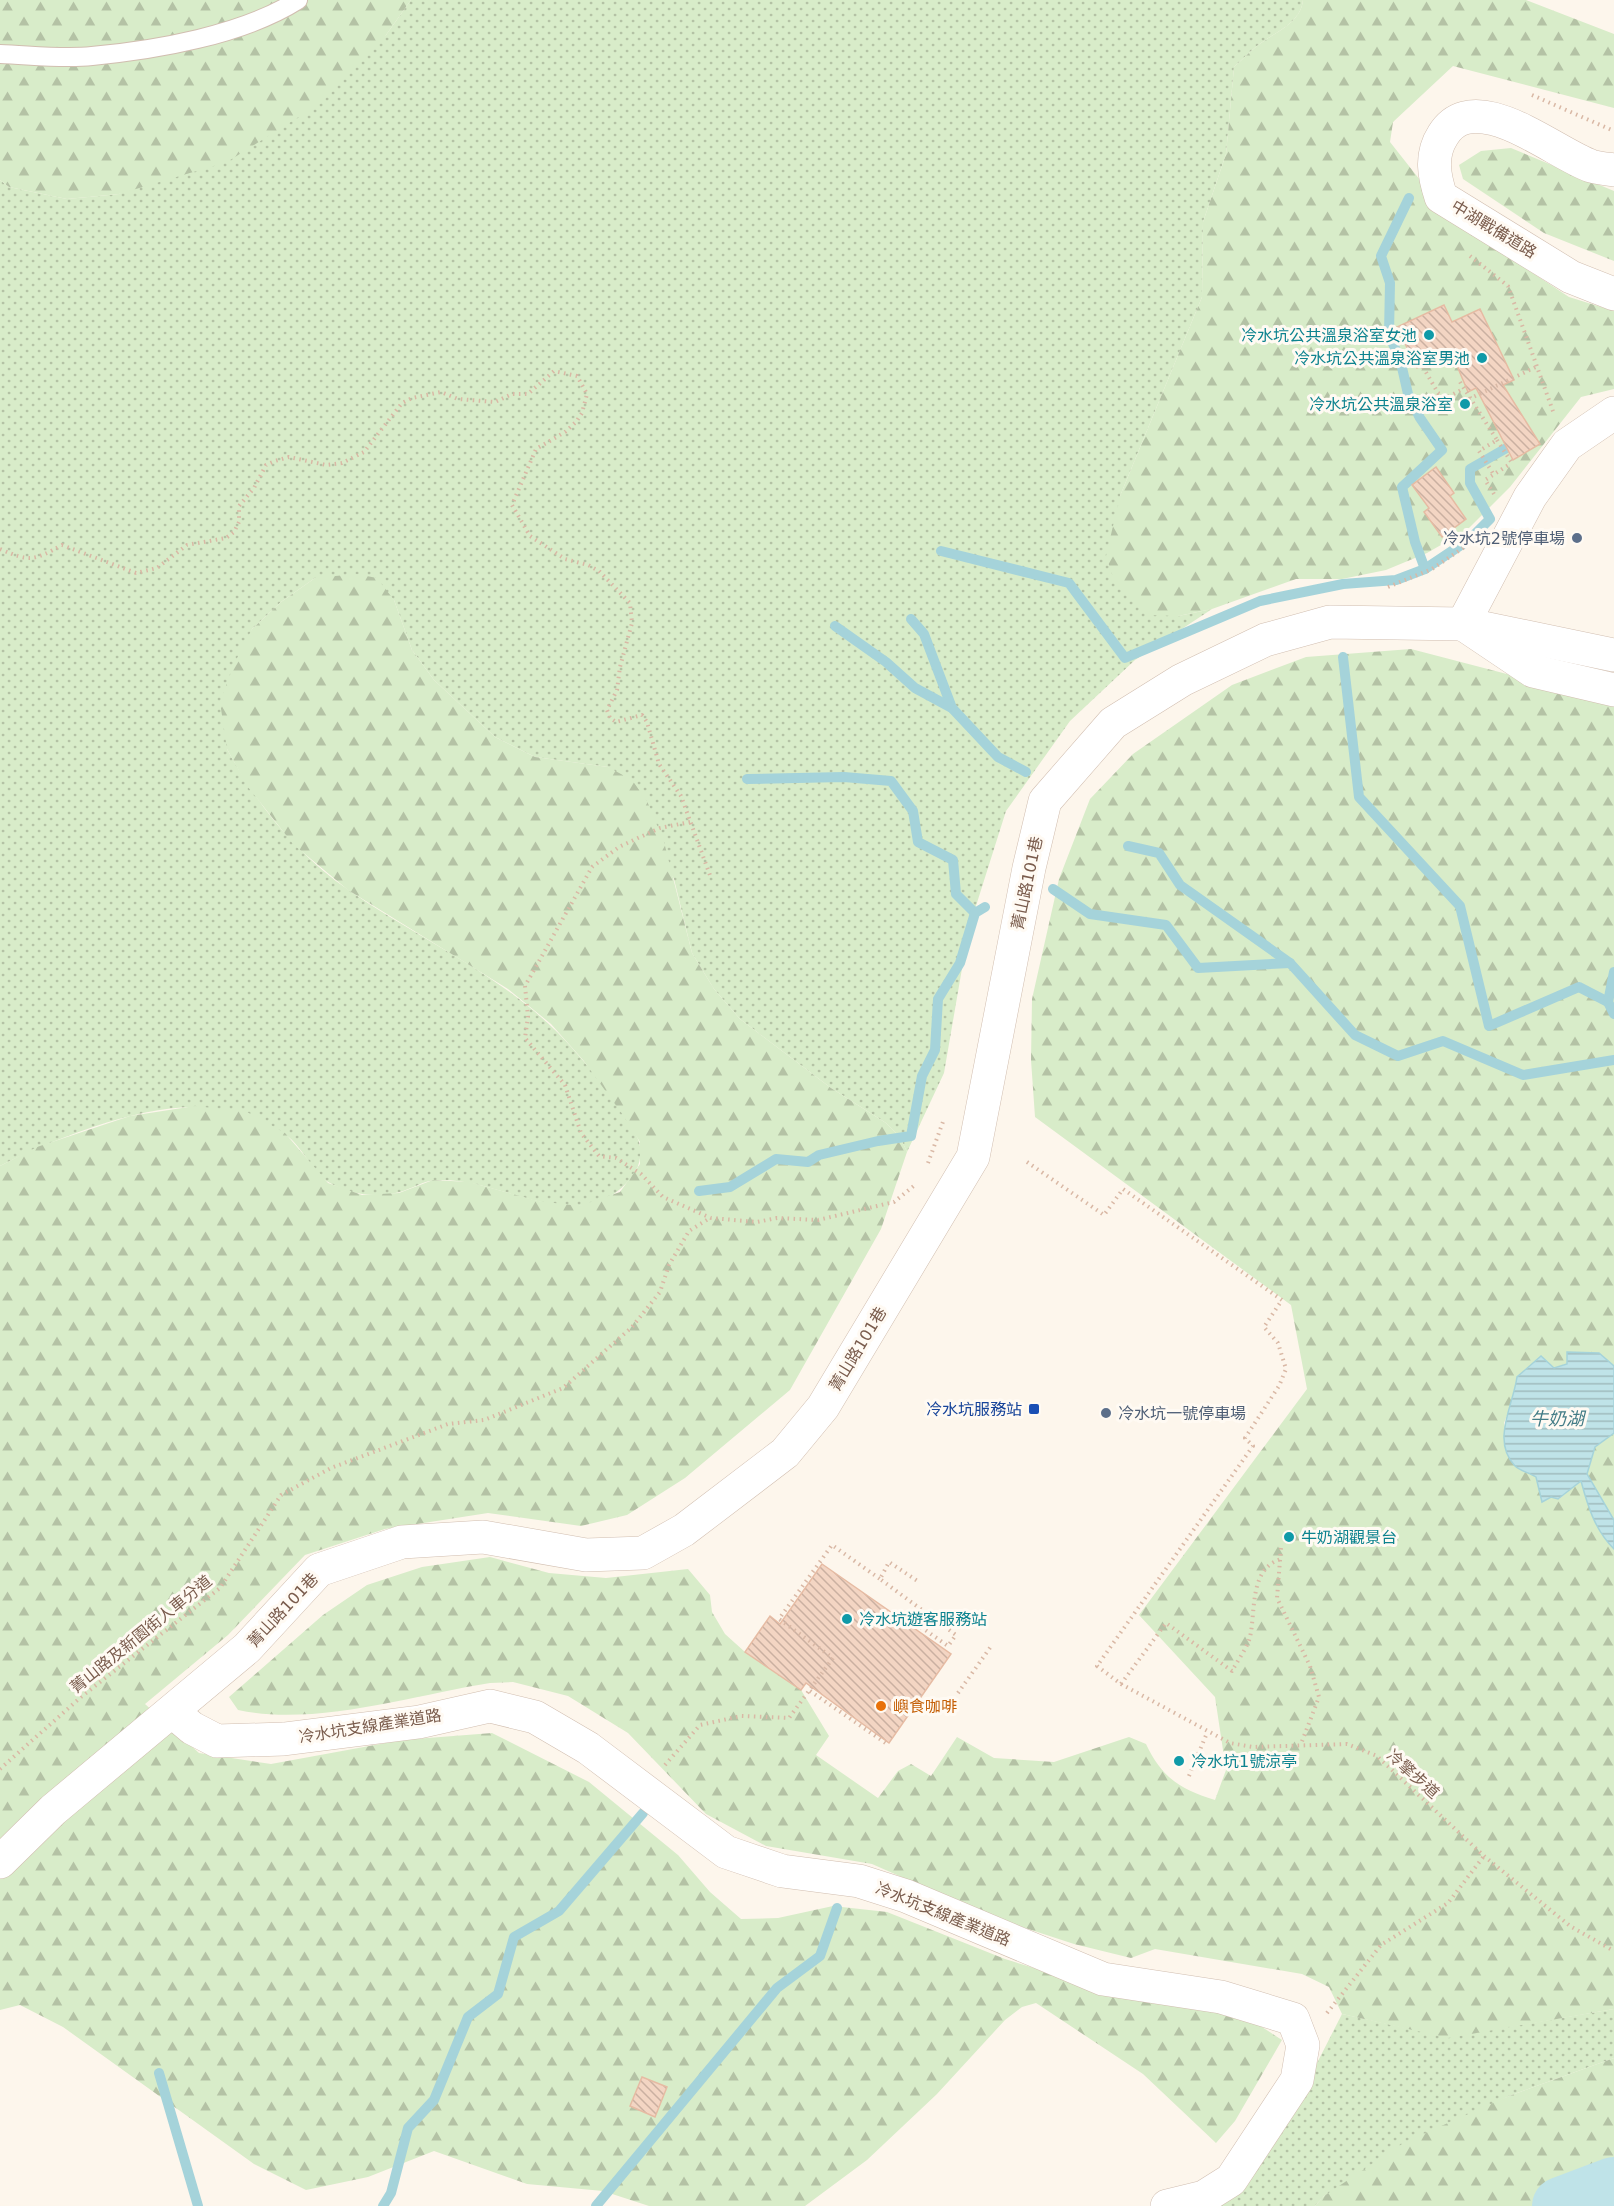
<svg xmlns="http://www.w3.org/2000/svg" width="1614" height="2206" font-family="'DejaVu Sans','Noto Sans TC',sans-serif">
<defs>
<pattern id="grass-dots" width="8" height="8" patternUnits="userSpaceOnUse" patternTransform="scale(1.5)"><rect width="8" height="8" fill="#d8ecc9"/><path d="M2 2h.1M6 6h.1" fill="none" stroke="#b4c2a5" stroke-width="1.8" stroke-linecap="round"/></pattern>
<pattern id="forest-firs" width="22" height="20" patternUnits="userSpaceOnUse" patternTransform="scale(1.5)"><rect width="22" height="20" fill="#d8ecc9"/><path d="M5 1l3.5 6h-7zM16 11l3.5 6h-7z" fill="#b4c2a5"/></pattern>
<pattern id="water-rules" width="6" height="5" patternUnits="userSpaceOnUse" patternTransform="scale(1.5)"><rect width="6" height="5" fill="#bfe3e8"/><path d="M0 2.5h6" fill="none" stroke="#a0bbbe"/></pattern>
<pattern id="building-back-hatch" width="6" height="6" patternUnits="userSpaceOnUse" patternTransform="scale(1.5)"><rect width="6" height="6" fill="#f3d5c3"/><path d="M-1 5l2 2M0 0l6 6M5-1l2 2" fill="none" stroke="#cab0a1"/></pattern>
</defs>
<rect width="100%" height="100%" fill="#fdf6ec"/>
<g fill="url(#grass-dots)">
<path d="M 411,0 L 1303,0 C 1301,21 1280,30 1264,41 C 1253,48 1244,58 1234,67 L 1226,154 L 1203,222 L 1202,297 L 1120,496 L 1178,616 L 1212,609 L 1135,660 L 1070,721 L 1006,811 L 969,928 L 944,1073 L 907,1152 L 900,1137 L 886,1123 L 831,1088 L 740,1019 L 714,989 L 692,953 L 674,879 L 608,767 L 535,757 L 495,737 L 434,680 L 412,650 L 394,600 L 315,578 L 281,602 L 252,629 L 227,749 C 258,806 296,854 350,891 C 425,943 512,979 573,1049 C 594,1073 626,1110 638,1139 C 642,1148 641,1162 636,1170 C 624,1191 602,1205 578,1206 C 529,1207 485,1178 437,1180 C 424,1180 412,1189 400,1192 C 377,1198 350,1195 330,1183 C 312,1173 303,1147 286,1135 C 279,1129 203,1107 193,1107 C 135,1107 51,1140 0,1166 L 0,180 L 9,187 L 67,199 L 119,194 L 386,35 Z"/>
<polygon points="1614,2009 1614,2058 1509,2096 1324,2196 1315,2206 1216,2206 1258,2164 1316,2065 1342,2014 1448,2037"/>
</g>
<g fill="url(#forest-firs)">
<polygon points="0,0 411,0 386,35 321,103 227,162 119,194 67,199 9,187 0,180"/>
<path d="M 1303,0 L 1526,0 L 1614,34 L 1614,108 L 1453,66 L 1393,122 L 1390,142 L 1420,180 L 1516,262 L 1569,297 L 1614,311 L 1614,389 L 1581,397 L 1510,487 L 1467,530 L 1427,553 L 1386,570 L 1342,579 L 1296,579 L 1212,609 L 1178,616 L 1148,615 L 1112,574 L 1106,556 L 1120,496 L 1202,297 L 1203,222 L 1226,154 L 1234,67 C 1244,58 1253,48 1264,41 C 1280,30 1301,21 1303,0 Z"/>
<polygon points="1511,148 1614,191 1614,261 1544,233 1463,179 1459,165 1481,151"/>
<polygon points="356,574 377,578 394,600 412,650 434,680 495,737 535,757 608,767 632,780 647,801 664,842 692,953 714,989 740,1019 831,1088 886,1123 900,1137 907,1152 881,1229 790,1390 685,1478 627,1515 581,1526 488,1513 385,1529 305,1555 228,1635 145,1704 199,1753 271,1764 402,1740 492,1733 589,1782 678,1855 710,1892 741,1919 778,1918 833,1906 887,1912 1005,1959 1106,1990 1245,2016 1282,2040 1235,2121 1216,2143 1143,2074 1036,2003 1022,2007 1005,2020 937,2094 867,2160 805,2206 649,2206 603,2191 527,2184 434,2151 368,2177 306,2190 254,2164 63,2027 20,2005 0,2010 0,1166 37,1147 130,1116 195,1106 247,1112 285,1133 328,1183 362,1195 399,1193 433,1180 469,1182 538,1201 579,1206 620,1192 640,1164 640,1142 623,1115 583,1060 551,1024 508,989 348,890 293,844 248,787 227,749 220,702 234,664 252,629 281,602 315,578"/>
<path d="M 1411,649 L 1614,702 L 1614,1366 L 1599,1353 L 1554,1368 L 1541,1356 L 1517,1377 L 1514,1398 L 1504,1423 L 1516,1466 L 1536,1476 L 1542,1502 L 1551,1497 L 1559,1499 L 1581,1481 C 1588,1507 1595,1530 1614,1549 L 1614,2009 L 1448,2038 L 1342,2014 L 1329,1987 L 1302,1974 L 1155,1949 L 1131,1958 L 1074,1944 L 995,1918 L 872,1864 L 766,1846 L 706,1814 L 628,1733 L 568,1696 L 513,1682 L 490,1683 C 414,1695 314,1727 238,1710 L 229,1697 L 323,1615 L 367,1585 L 422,1567 L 490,1557 L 549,1573 L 606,1578 L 688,1569 L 710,1595 L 712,1612 L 725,1634 L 745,1652 L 801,1690 L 829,1736 L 816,1755 L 878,1798 L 898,1771 L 911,1764 L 931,1776 L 957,1737 L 994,1758 L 1054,1762 L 1129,1737 L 1146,1744 C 1162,1778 1180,1789 1215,1800 L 1226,1770 L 1215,1697 L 1139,1615 L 1307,1389 L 1291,1305 L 1035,1117 L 1031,1060 L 1032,999 L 1059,879 L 1090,799 L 1133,754 L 1232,685 L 1306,657 Z"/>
<polygon points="1614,1433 1614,1520 1587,1474 1595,1447"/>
<polygon points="1614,2058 1614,2206 1315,2206 1324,2196 1405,2142 1509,2096"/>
</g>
<path fill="url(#water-rules)" stroke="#a5d3da" stroke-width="1.5" d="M 1567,1352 L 1599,1353 L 1614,1366 L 1614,1433 L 1595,1447 L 1587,1474 L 1614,1520 L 1614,1549 C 1595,1530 1588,1507 1581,1481 L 1558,1499 L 1551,1497 L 1542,1502 L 1536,1477 C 1530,1473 1520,1471 1515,1466 C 1491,1441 1513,1406 1517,1377 L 1541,1356 L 1554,1368 L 1567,1364 Z"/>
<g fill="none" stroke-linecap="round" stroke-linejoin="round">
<g stroke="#a5d3da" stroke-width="10">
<polyline points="1409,198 1381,256 1390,283 1389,334 1401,363 1408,394 1420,418 1442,450 1402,487 1415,542 1425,569"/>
<polyline points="941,551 1069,583 1125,658 1260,601 1343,584 1396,580 1425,569 1470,539 1490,519 1470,483 1470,469 1517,442"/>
<polyline points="911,619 924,634 952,708"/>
<polyline points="835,626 886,662 915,688 952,708 998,757 1026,772"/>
<polyline points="1343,657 1359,797 1460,906 1489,1026 1579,987 1608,1002"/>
<polyline points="747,779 844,777 891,781 913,811 918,842 953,860 956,894 975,913"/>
<polyline points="1128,846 1159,853 1180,885 1290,963 1355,1035 1398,1056 1443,1041 1523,1075 1614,1060"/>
<polyline points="1053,889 1090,914 1166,925 1198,968 1290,963"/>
<polyline points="1614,972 1608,1002 1614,1014"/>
<polyline points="699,1191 730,1187 776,1159 808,1162 819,1155 878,1141 911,1136 922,1076 935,1050 938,999 960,963 975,913 985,907"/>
<polyline points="159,2073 198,2206"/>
<polyline points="383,2206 391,2193 408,2128 434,2100 468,2017 498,1994 514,1937 559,1911 643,1813"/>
<polyline points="596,2206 777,1988 820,1956 837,1908"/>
</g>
<polyline stroke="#bfe3e8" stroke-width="58" points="1561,2206 1614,2186"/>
</g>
<g fill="url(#building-back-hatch)" stroke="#e6bba3" stroke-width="1.5">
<polygon points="1444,305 1452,322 1480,309 1514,380 1503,385 1540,444 1513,460 1476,388 1468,392 1450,349 1417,368 1397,327"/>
<polygon points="1436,467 1454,493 1450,496 1466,519 1442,537 1424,512 1429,508 1412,485"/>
<polygon points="822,1564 951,1654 889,1743 806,1683 801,1690 745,1652 770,1616 780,1624"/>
<polygon points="642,2077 667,2087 655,2117 630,2106"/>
</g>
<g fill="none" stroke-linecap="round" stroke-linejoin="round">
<defs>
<path id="service" d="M 0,54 C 30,55 62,59 92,56 C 156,50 243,35 298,0"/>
<g id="minor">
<polyline points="1463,624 1533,671 1614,690"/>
<polyline points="1478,627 1614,655"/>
<polyline points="173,1712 192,1728 217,1741 284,1739 419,1722 490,1706 535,1717 588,1748 726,1852 782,1871 859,1881 906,1896 1103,1979 1221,1997 1293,2019 1303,2045 1297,2080 1231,2180 1204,2197 1167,2206"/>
</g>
<g id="tertiary">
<path d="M 1614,170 C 1607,169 1598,168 1591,166 C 1554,153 1474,84 1443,135 C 1430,155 1434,176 1441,197 L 1571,277 L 1614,294"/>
<polyline points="0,1862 53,1810 247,1648 319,1570 402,1542 483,1537 586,1555 643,1553 684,1530 785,1453 823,1407 973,1157 1029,868 1045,801 1113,723 1182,680 1265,640 1330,622 1463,624 1530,497 1567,445 1614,413"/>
</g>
</defs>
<use href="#service" stroke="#d1beb0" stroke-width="20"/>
<use href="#minor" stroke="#d1beb0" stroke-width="34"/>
<use href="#tertiary" stroke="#d1beb0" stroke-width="34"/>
<g stroke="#d9b8a5" stroke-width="4" stroke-dasharray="1.5 4.5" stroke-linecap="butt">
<polyline points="1532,95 1614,131"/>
<polyline points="1470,256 1508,286 1554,414"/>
<polyline points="1423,367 1438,393 1446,398 1463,389"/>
<polyline points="1460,382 1497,440 1479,451 1494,475"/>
<polyline points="1469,399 1538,366"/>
<polyline points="1497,440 1512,463"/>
<polyline points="1494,494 1485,480 1510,464"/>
<path d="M 0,549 C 30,562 33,561 62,545 L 136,573 L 157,568 L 187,545 L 226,538 L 234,532 L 239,522 L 239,506 L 254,488 L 266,465 L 275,461 L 289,457 L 326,465 L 342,463 L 364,452 L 402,403 L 412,398 L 441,392 L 458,399 L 495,402 L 512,394 L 528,394 L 554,371 L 577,376 L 587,394 L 582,413 L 576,422 L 565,432 L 536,449 L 512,505 L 530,536 L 565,559 L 588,565 L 599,571 L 630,603 L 632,623 L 620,667 L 617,690 L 607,710 L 610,718 L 616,722 L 642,715 L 647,722 L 659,764 L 681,796 L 711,878"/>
<polyline points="1388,587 1432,569 1466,546"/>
<polyline points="690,822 660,828 638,838 619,847 592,867 525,986 528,1017 525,1038 565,1085 581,1133 599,1156 616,1158 641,1174 663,1197 711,1218 757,1222 777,1218 818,1220 894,1202 915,1185"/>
<polyline points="1027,1162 1104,1215 1123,1189 1282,1300 1264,1327 1278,1343 1286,1369 1279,1386 1245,1438 1253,1446 1097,1666 1121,1684 1230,1743 1253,1747 1347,1744 1377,1756 1484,1856 1570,1926 1614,1951"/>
<polyline points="928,1163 944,1119"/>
<polyline points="1281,1548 1277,1598 1310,1666 1319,1697 1301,1744"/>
<polyline points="911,1620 948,1646 956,1635 880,1579 889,1562 919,1582"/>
<path d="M 1121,1684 L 1166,1623 L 1232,1671 C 1238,1660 1247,1648 1250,1637 C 1256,1610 1249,1569 1281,1559"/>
<polyline points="810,1691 887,1744"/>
<polyline points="958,1693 992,1645"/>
<polyline points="665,1765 700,1725 741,1716 789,1718 833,1658 779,1619 832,1545 880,1579"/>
<polyline points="0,1769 81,1697 220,1588 281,1495 331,1468 448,1424 484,1420 563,1388 632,1327 660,1292 669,1265 689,1231 710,1218"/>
<polyline points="1189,1776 1207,1733"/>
<polyline points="1327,2013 1381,1945 1448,1903 1484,1856"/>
</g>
<use href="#service" stroke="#fff" stroke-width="18"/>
<use href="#minor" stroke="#fff" stroke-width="33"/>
<use href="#tertiary" stroke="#fff" stroke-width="33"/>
</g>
<g fill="#0f9aa8" stroke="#fffaf3" stroke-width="2">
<circle cx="1429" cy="335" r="6"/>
<circle cx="1482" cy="358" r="6"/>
<circle cx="1465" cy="404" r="6"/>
<circle cx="1289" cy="1537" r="6"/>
<circle cx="847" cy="1619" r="6"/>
<circle cx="1179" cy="1761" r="6"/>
</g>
<g fill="#5c6f8a" stroke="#fffaf3" stroke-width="2">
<circle cx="1577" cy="538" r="6"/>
<circle cx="1106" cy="1413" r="6"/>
</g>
<rect fill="#1a4fb4" stroke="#fffaf3" stroke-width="2" x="1028" y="1403" width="12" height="12" rx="3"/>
<circle fill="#e8710a" stroke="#fffaf3" stroke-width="2" cx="881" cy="1706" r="6"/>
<g text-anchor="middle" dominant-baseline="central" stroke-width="6" stroke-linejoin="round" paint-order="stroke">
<g font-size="16" fill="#7a5c4d" stroke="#fffaf3">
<text transform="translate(1494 229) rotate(31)">中湖戰備道路</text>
<text transform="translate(1027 883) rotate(-78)">菁山路101巷</text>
<text transform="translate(858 1349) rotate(-59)">菁山路101巷</text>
<text transform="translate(283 1610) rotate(-47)">菁山路101巷</text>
<text transform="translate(141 1634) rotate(-39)">菁山路及新園街人車分道</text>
<text transform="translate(370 1726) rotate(-9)">冷水坑支線產業道路</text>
<text transform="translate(1413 1774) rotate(42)">冷擎步道</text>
<text transform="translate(943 1914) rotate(22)">冷水坑支線產業道路</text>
</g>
<g font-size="16" fill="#0d838f" stroke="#fffaf3" text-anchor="end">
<text x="1417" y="335">冷水坑公共溫泉浴室女池</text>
<text x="1470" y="358">冷水坑公共溫泉浴室男池</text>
<text x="1453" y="404">冷水坑公共溫泉浴室</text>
<text x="1301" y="1537" text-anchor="start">牛奶湖觀景台</text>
<text x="859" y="1619" text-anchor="start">冷水坑遊客服務站</text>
<text x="1191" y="1761" text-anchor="start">冷水坑1號涼亭</text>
</g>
<g font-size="16" fill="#4e5e75" stroke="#fffaf3" text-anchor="end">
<text x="1565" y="538">冷水坑2號停車場</text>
<text x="1118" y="1413" text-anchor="start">冷水坑一號停車場</text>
</g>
<g font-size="16" fill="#164399" stroke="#fffaf3" text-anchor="end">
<text x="1022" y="1409">冷水坑服務站</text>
</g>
<g font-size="16" fill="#c56008" stroke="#fffaf3" text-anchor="start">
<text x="893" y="1706">嶼食咖啡</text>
</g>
<g font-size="18" font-style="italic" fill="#437c86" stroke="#fffaf3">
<text x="1557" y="1418">牛奶湖</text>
</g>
</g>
</svg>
